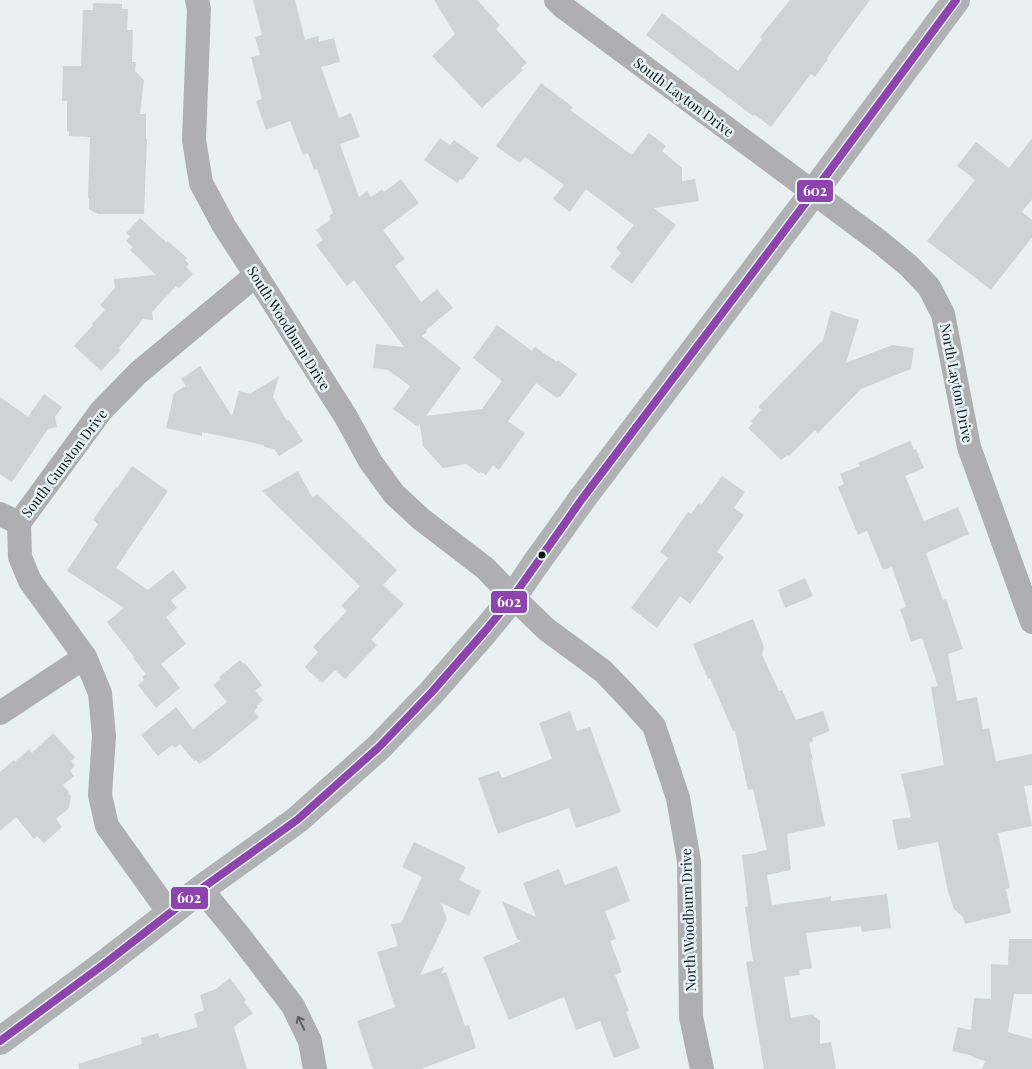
<svg xmlns="http://www.w3.org/2000/svg" width="1032" height="1069" font-family="'Playfair Display',serif">
<rect width="100%" height="100%" fill="#e8f0f2"/>
<g fill="#ced4d6">
<polygon points="253,0 295,0 305,40 318,36 319,42 334,38 340,62 321,67 339,118 351,113 360,137 340,144 359,197 367,191 371,197 382,189 384,192 401,179 419,203 383,230 405,259 395,266 421,302 437,289 453,308 426,330 427,332 422,336 461,368 426,416 482,409 502,381 473,358 497,325 532,351 535,347 557,362 558,360 577,374 560,397 558,396 557,398 536,383 508,421 525,433 499,470 493,465 486,475 481,472 479,473 466,464 443,468 423,446 420,424 418,427 393,409 410,386 388,370 373,368 376,344 404,347 354,280 347,286 316,245 323,240 316,230 331,219 329,216 333,213 317,169 314,170 308,153 303,155 290,121 266,130 256,101 262,99 251,57 260,55 255,37 262,35"/>
<polygon points="434,0 477,0 500,25 496,29 527,63 521,68 523,70 482,108 432,56 455,34"/>
<polygon points="790,0 870,0 827,58 828,59 815,77 811,74 771,127 755,115 753,116 646,35 662,13 738,71 762,39 760,37"/>
<polygon points="93,3 122,4 122,9 128,9 127,30 133,30 132,62 136,62 135,71 144,80 140,114 146,114 146,139 147,139 144,214 98,214 89,209 89,198 88,198 90,137 69,136 69,132 67,131 67,101 62,101 63,66 81,66 83,10 93,10"/>
<polygon points="541,83 573,107 570,110 632,155 649,133 666,146 662,151 682,168 682,181 695,179 699,201 654,208 676,225 632,284 610,267 621,253 616,248 634,225 586,189 570,212 553,199 564,185 525,157 520,163 496,146"/>
<polygon points="440,138 450,145 454,140 479,158 462,180 460,179 457,183 424,160"/>
<polygon points="1032,138 1032,199 1022,212 1032,220 1032,237 991,290 927,241 975,180 957,166 976,142 1009,168"/>
<polygon points="140,218 167,243 168,241 187,258 185,260 189,264 186,267 193,274 179,288 176,286 152,312 153,320 143,319 119,348 121,350 101,371 74,346 93,325 92,324 105,310 100,305 115,288 114,279 156,275 130,250 133,247 126,241 130,236 126,233"/>
<polygon points="831,311 859,320 846,363 892,345 914,348 911,369 861,389 818,433 815,430 789,456 787,455 781,460 748,428 753,423 751,421 761,410 758,407 823,340"/>
<polygon points="200,366 232,416 239,391 250,394 279,376 273,397 287,421 289,420 303,441 279,456 274,449 264,447 264,445 202,432 202,436 166,428 174,393 186,386 181,379"/>
<polygon points="44,394 62,407 55,417 57,427 48,429 12,482 0,474 0,397 28,417"/>
<polygon points="910,441 914,450 916,449 924,468 905,476 924,521 958,507 969,534 926,553 943,600 946,599 963,649 948,654 957,701 977,697 983,729 989,728 996,761 1032,754 1032,785 1024,786 1032,826 998,833 1010,888 1006,889 1011,913 965,924 963,917 954,909 948,892 938,842 898,850 892,820 911,817 901,774 944,765 931,687 938,686 922,638 911,642 900,609 906,607 892,567 883,570 867,531 858,535 838,487 844,484 840,474 860,466 858,463"/>
<polygon points="132,466 168,491 116,568 148,590 173,570 187,588 171,600 177,608 166,617 186,644 161,664 180,688 156,708 138,685 144,680 142,677 146,674 133,658 134,657 107,622 124,608 67,571 98,524 93,520 116,487 117,488"/>
<polygon points="298,471 312,497 317,494 397,570 383,585 404,604 371,640 377,645 345,679 335,670 322,683 305,667 318,652 313,647 347,611 341,606 360,586 262,491"/>
<polygon points="722,476 745,492 734,508 744,515 717,552 724,557 690,604 680,596 657,628 631,608 668,558 660,552 688,512 691,514 699,503 701,505"/>
<polygon points="805,578 813,596 785,608 778,590"/>
<polygon points="753,619 764,647 762,655 779,691 782,690 796,720 823,711 830,731 812,738 813,741 809,743 813,760 811,759 825,826 787,834 791,870 767,875 772,905 823,898 831,896 831,901 887,894 891,928 862,932 861,926 806,933 812,968 799,970 800,975 784,977 791,1018 812,1014 820,1021 820,1044 831,1042 836,1069 764,1069 746,962 753,961 745,907 748,906 742,855 757,853 757,852 767,850 753,789 748,790 735,731 733,731 710,678 708,679 693,644"/>
<polygon points="240,660 244,664 245,663 262,685 255,691 263,700 257,706 258,707 254,711 259,717 205,761 205,760 199,764 196,760 194,761 180,744 175,748 172,745 158,756 141,735 176,707 193,729 227,702 213,685 221,679 219,677"/>
<polygon points="570,711 577,731 590,727 621,812 576,828 569,808 498,834 478,778 499,771 502,778 552,759 539,723"/>
<polygon points="53,733 75,757 71,761 75,766 70,771 74,776 63,785 69,792 68,793 71,796 69,808 56,819 62,827 44,843 37,836 34,839 16,817 0,831 0,772 14,760 15,762 29,749 32,753"/>
<polygon points="414,842 466,867 459,880 481,891 469,916 441,903 447,919 420,975 444,967 441,974 446,972 465,1026 469,1025 476,1048 421,1069 373,1069 357,1021 395,1007 377,952 398,946 391,924 401,923 422,877 402,867"/>
<polygon points="617,866 630,901 605,911 616,939 610,941 622,972 615,975 629,1011 626,1012 640,1048 614,1058 600,1021 576,1030 564,997 509,1020 483,957 521,941 517,939 502,901 536,917 523,883 559,869 565,885"/>
<polygon points="1009,939 1032,939 1032,994 1014,994 1008,1032 1032,1039 1032,1069 982,1069 985,1061 972,1057 973,1056 952,1051 958,1027 971,1030 974,998 991,999 991,964 1008,965"/>
<polygon points="230,978 246,1000 244,1002 253,1013 234,1027 247,1069 79,1069 78,1064 142,1044 141,1038 158,1033 160,1038 198,1027 194,1014 204,1010 200,995 216,989"/>
</g>
<g fill="none" stroke-linecap="round" stroke-linejoin="round">
<g stroke="#afafb1" stroke-width="24">
<polyline points="197,0 199,9 194,140 201,183 224,226 256,275 346,417 370,461 394,494 421,519 485,568 513,597 546,629 603,671 626,695 654,726 678,798 689,861 691,1017 702,1069"/>
<polyline points="556,0 562,6 880,242 909,266 929,287 943,314 969,447 1032,622"/>
<polyline points="0,514 19,523"/>
<polyline points="0,713 85,657"/>
<polyline points="201,889 238,934 293,1006 310,1041 315,1069"/>
<polyline points="170,914 107,826 100,795 104,736 100,693 85,657 30,581 20,557 19,523 101,411 138,373 256,275"/>
</g>
<polyline stroke="#b1b2b3" stroke-width="28" points="0,1041 103,965 201,889 297,820 379,747 431,693 486,630 513,597 534,566 582,499 813,193 956,0"/>
<defs>
<polyline id="bus-1" points="0,1041 103,965 201,889 297,820 379,747 431,693 486,630 513,597 582,499 813,193 956,0"/>
</defs>
<use href="#bus-1" stroke="#e5f2f5" stroke-width="11"/>
<use href="#bus-1" stroke="#8e44ad" stroke-width="8"/>
</g>
<defs><path id="oneway-shaft" d="M-6 0H5M1.5-3L5.5 0L1.5 3" fill="none" stroke-width="1.6" stroke-linecap="round" stroke-linejoin="round" transform="scale(1.25)"/></defs>
<use stroke="#5e6061" href="#oneway-shaft" transform="translate(301 1023) rotate(-116)"/>
<circle fill="#0c1011" stroke="#e5f2f5" stroke-width="2" cx="542" cy="555" r="4.5"/>
<g text-anchor="middle" dominant-baseline="central" stroke-width="5" stroke-linejoin="round" paint-order="stroke">
<g font-size="14" fill="#0c1011" stroke="#e5f2f5">
<text transform="translate(684 97) rotate(37)">South Layton Drive</text>
<text transform="translate(289 328) rotate(58)">South Woodburn Drive</text>
<text transform="translate(957 383) rotate(79)">North Layton Drive</text>
<text transform="translate(64 463) rotate(-53)">South Gunston Drive</text>
<text transform="translate(688 920) rotate(-92)">North Woodburn Drive</text>
</g>
</g>
<g stroke="#e5f2f5" stroke-width="2">
<rect x="796" y="179" width="38" height="24" rx="5" fill="#8e44ad"/>
<rect x="490" y="590" width="38" height="24" rx="5" fill="#8e44ad"/>
<rect x="170" y="886" width="39" height="24" rx="5" fill="#8e44ad"/>
</g>
<g font-size="14" text-anchor="middle" font-weight="bold" fill="#fff">
<text x="815" y="196">602</text>
<text x="509" y="607">602</text>
<text x="189" y="903">602</text>
</g>
</svg>
